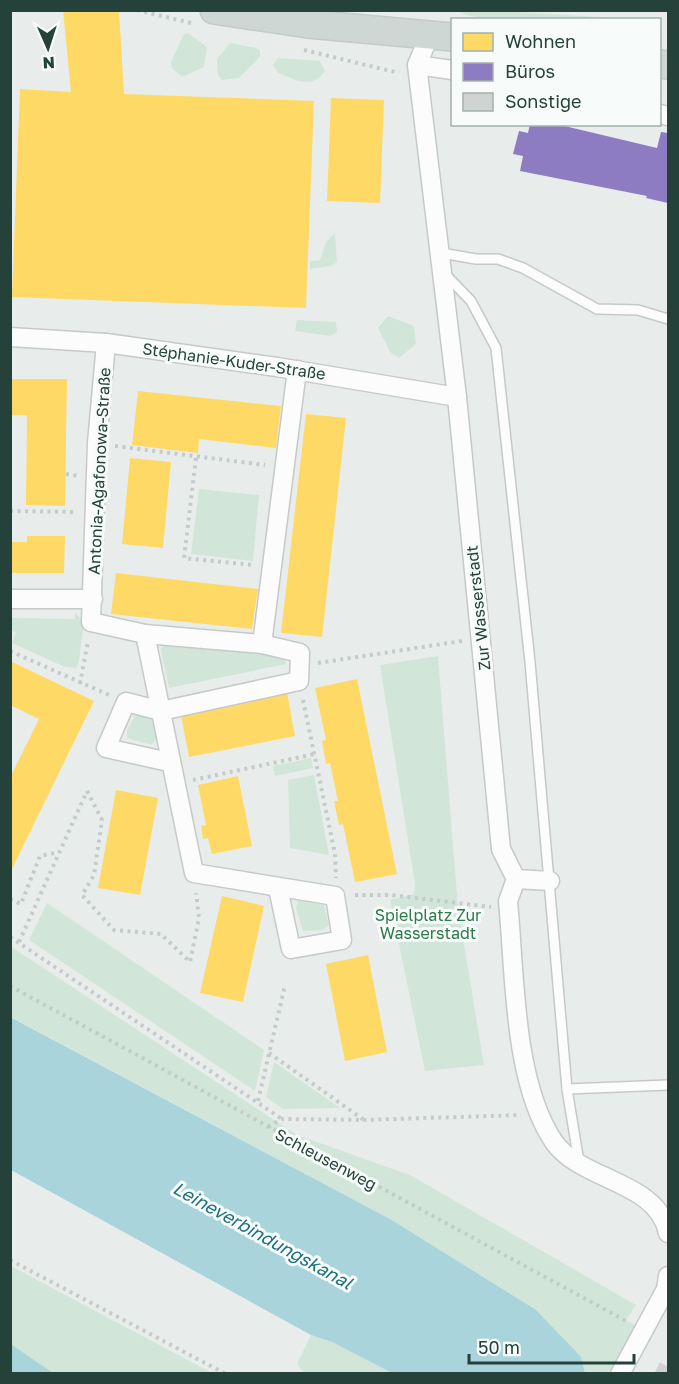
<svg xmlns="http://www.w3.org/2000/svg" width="679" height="1384" font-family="'Golos Text',sans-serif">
<rect width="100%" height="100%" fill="#e8edeb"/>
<g fill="#d1e6d8">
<path d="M 505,11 L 628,19 C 589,20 488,27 457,11 Z"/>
<polygon points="188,33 207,47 204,67 182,77 172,68 171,62 184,34"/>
<polygon points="230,43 256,48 260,50 260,57 239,78 222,80 218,75 217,59"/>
<path d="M 278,58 L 320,61 L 325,71 C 312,90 296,80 278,73 L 273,65 Z"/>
<polygon points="335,233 337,262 331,266 310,269 310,261 320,260 326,242"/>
<polygon points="388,316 414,326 416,344 399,358 390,352 378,328"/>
<polygon points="297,320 336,322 337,332 330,336 295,331"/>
<polygon points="199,489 259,495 253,561 191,554"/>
<polygon points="75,613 84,621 79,661 76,668 65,667 12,643 16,633 11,630 11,618 75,619"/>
<polygon points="166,639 283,656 286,664 169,688 161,650"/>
<polygon points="438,656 458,908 484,1065 425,1071 390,900 414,894 415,884 380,665"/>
<polygon points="137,712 153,714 157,738 151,745 127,738 127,731"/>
<polygon points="311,758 313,768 275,776 273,766"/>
<polygon points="314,775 329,855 290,848 288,780"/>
<polygon points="298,901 324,905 329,925 323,930 303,931 296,908"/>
<polygon points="47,903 264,1050 255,1091 29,940"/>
<polygon points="10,946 297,1135 410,1175 636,1305 626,1320 644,1330 624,1366 603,1373 585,1373 581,1357 390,1219 11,1017"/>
<polygon points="274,1062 340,1108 283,1109 266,1097"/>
<polygon points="11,1266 212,1373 53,1373 11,1344"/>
<polygon points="311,1335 332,1342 392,1373 304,1373 297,1364"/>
</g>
<g fill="#a9d4db">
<polygon points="10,1017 390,1219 536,1310 581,1357 585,1373 392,1373 332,1342 311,1335 11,1170"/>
<polygon points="11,1344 53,1373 11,1373"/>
</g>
<g fill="#ffd966">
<polygon points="63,10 119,11 124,94 314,101 306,308 12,297 20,89 71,92"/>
<polygon points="331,98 384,100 380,203 327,201"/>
<polygon points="10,379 67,379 65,506 26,505 27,415 10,415"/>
<polygon points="138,391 281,406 276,448 199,439 198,453 132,445"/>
<polygon points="306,414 346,418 322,637 281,633"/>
<polygon points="130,458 171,462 163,548 122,544"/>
<polygon points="27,536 65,536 64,573 10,573 10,542 27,542"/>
<polygon points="116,573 258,589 252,629 111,614"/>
<polygon points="10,661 94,701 10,873 10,778 39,719 10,705"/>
<polygon points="357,679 397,874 355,882 343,824 339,825 334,801 338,801 330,763 326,764 322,741 326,740 315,688"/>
<polygon points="287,693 295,736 189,757 181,715"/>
<polygon points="238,776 252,846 212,854 208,838 203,839 201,826 206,825 198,785"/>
<polygon points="116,790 158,798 140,895 98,888"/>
<polygon points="222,896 264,906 243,1002 200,993"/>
<polygon points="368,955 387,1052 345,1061 326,964"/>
</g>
<polygon fill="#8e7cc3" points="530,124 556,124 657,148 661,132 668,133 668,203 646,198 647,196 520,171 523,156 513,154 519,131 528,133"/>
<polygon fill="#cfd4d2" points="660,1362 668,1367 667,1374 654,1374"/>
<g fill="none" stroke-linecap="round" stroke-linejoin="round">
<defs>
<g id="lane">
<polyline points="441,253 476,259 498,259 523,268 597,309 638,310 668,319"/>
<polyline points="445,274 471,301 496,348 530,662 567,1089 579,1162"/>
<polyline points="567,1089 668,1085"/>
</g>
<g id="street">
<path d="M 430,34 L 417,65 L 457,397 L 501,849 L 516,879 L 508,901 C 515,973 513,1082 554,1142 C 581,1181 658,1181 668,1233"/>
<polyline points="417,65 452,70"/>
<polyline points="660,114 668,116"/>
<polyline points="10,337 106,343 277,367 457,397"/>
<polyline points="106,343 97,443 91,622 145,634 262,644 300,653 299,681 161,711 126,702 106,748 169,762"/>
<polyline points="10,599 93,599"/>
<polyline points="145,634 194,873 335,896 342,940 291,949 278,888"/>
<polyline points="262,644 297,370"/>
<polyline points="516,879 550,881"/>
<polyline points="620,1374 666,1289 668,1276"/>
</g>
<g id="primary">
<polyline points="214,10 308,24 452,37"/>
<polyline points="660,64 668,65"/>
</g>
</defs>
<use href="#lane" stroke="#c5cac8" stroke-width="12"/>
<use href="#street" stroke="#c5cac8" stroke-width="21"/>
<use href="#primary" stroke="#c3ccc9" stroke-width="30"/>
<g stroke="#c3ccca" stroke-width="4" stroke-dasharray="3 4.5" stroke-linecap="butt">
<polyline points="137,10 195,24"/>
<polyline points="304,50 399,73"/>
<polyline points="115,446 265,465"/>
<polyline points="196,458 184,558 254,565"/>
<polyline points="66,474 78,476"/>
<polyline points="10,511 77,512"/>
<polyline points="10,651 109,695"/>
<polyline points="318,663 462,641"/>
<polyline points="80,684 88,641"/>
<polyline points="303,700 335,854 336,878"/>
<polyline points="193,780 315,754"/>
<polyline points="87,791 102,820 94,875 82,895 114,930 161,934 190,962 199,918 196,893"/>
<polyline points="355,895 391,895 491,907"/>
<polyline points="10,899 21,904 40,856 59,852"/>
<polyline points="10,937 282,1119"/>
<polyline points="19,942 87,791"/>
<polyline points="10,986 626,1321"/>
<polyline points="269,1053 364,1120"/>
<polyline points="258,1101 285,985"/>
<polyline points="268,1127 282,1119 364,1120 521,1115"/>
<polyline points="10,1260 226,1374"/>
</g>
<use href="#lane" stroke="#fcfcfc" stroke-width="9"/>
<use href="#street" stroke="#fcfcfc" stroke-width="18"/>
<use href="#primary" stroke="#cfd7d5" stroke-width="27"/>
</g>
<g text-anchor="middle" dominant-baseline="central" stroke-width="6" stroke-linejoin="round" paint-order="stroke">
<g font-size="16" fill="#24423a" stroke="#f7fbf9">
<text transform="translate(234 361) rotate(8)">Stéphanie-Kuder-Straße</text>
<text transform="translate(99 471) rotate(-87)">Antonia-Agafonowa-Straße</text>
<text transform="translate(478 608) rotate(-96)">Zur Wasserstadt</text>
<text transform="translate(326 1159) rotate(28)">Schleusenweg</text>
</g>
<g font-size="16" fill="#2d7a4b" stroke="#f7fbf9">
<text x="428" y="915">Spielplatz Zur<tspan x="428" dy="18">Wasserstadt</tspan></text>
</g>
<g font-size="18" font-style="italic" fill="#1c6f80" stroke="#f7fbf9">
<text transform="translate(263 1235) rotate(29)">Leineverbindungskanal</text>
</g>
</g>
<rect width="679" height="1384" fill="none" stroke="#24423a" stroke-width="24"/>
<rect x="451" y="18" width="210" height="108" fill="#f7fbf9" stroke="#a3b1ad" stroke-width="1.5"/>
<rect x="463" y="33" width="30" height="18" fill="#ffd966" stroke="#a3b1ad" stroke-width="1.5"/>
<text x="505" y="48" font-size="18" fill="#24423a">Wohnen</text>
<rect x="463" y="63" width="30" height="18" fill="#8e7cc3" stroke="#a3b1ad" stroke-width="1.5"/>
<text x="505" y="78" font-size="18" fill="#24423a">Büros</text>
<rect x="463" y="93" width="30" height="18" fill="#cfd4d2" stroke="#a3b1ad" stroke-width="1.5"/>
<text x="505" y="108" font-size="18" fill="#24423a">Sonstige</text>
<g transform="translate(48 48) rotate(177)" stroke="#f7fbf9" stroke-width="4.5" paint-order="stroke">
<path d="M0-4.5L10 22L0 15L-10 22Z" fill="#24423a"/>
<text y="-9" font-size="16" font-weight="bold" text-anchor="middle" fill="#24423a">N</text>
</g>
<path d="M469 1354v9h165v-9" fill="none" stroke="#24423a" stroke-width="3"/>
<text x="478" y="1354" font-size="18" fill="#24423a" stroke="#f7fbf9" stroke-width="4.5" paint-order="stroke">50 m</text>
</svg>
